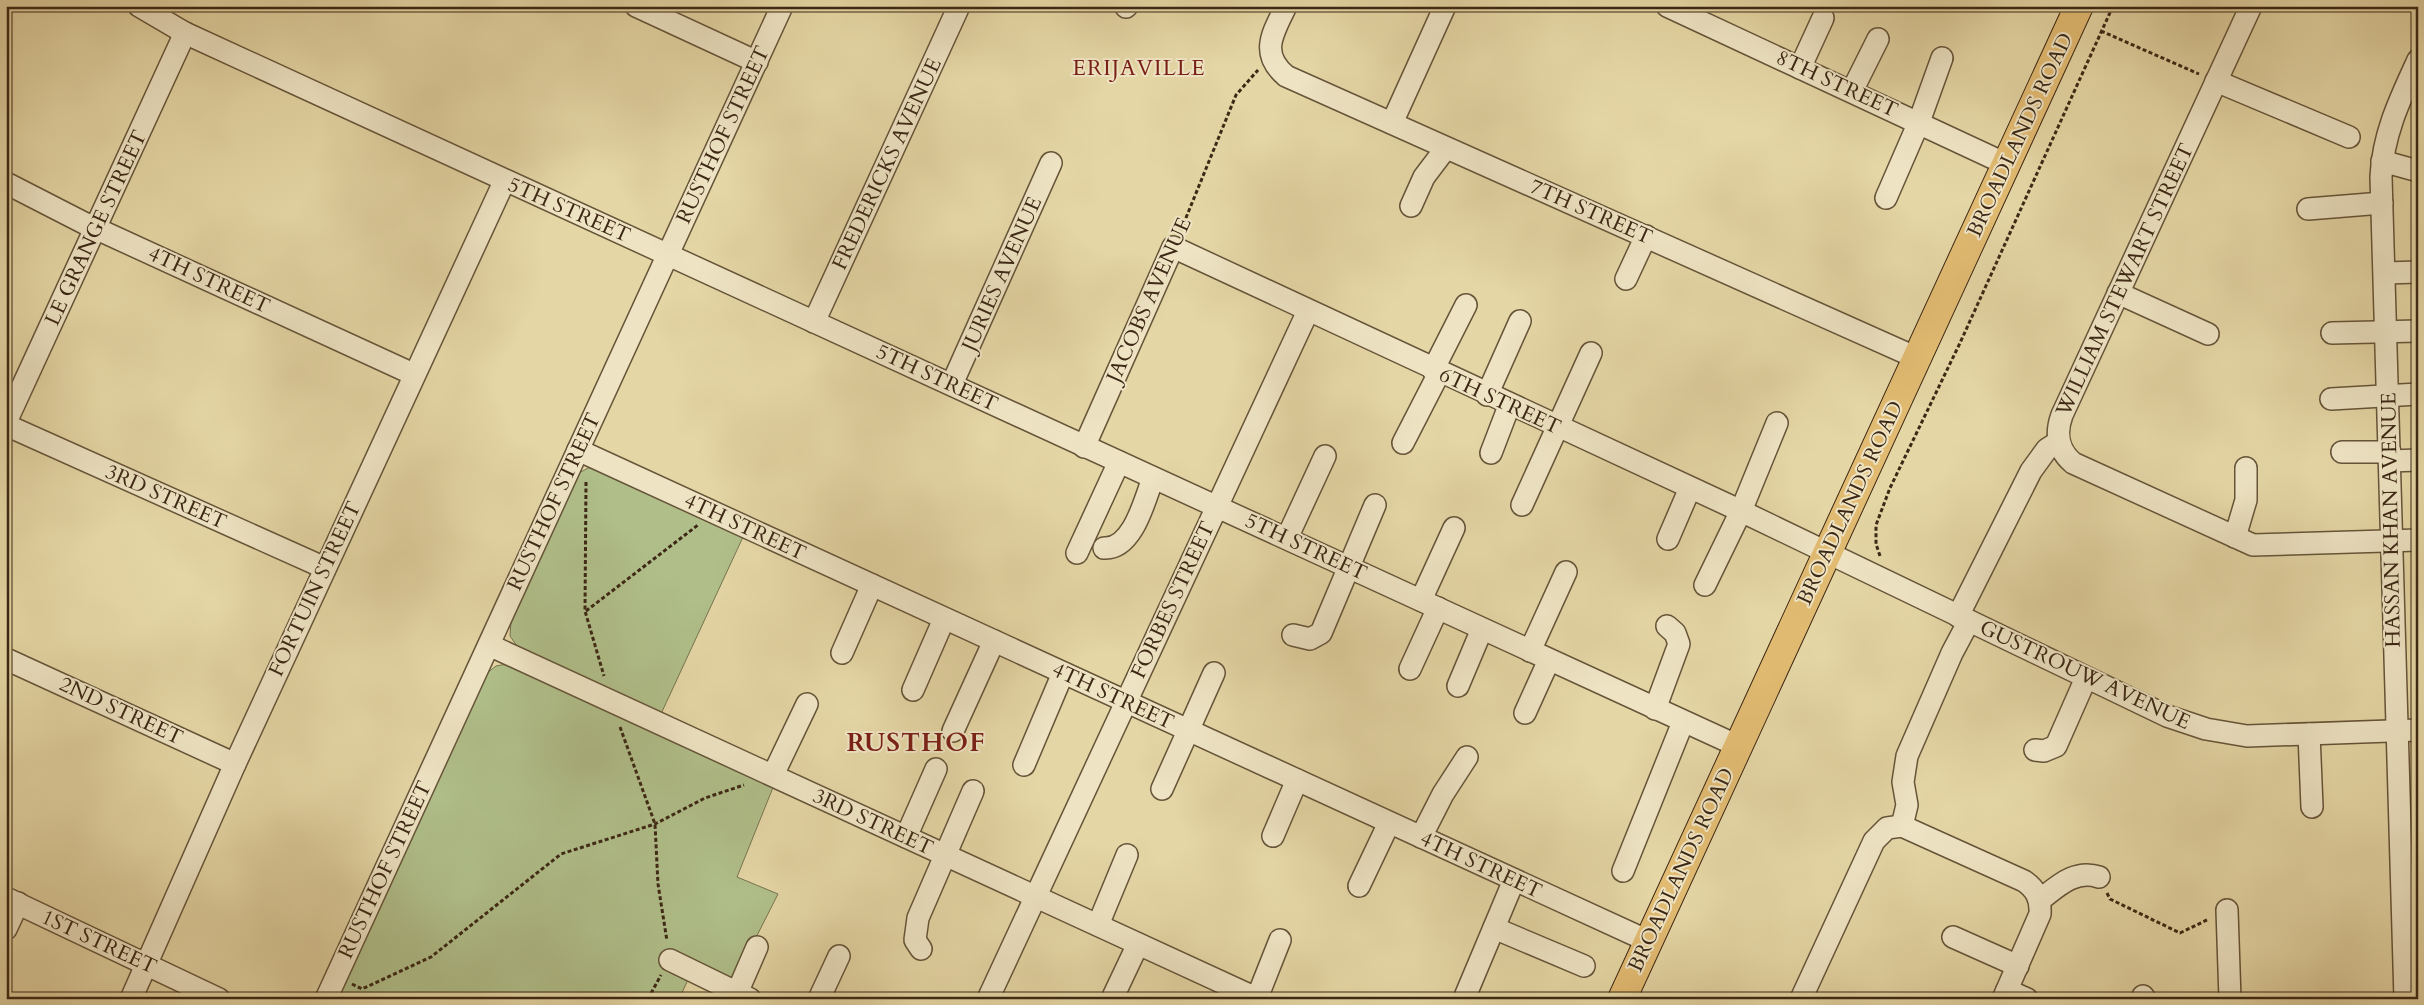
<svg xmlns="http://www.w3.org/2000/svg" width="2424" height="1005" font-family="Cardo,serif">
<rect width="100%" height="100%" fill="#e5d6a5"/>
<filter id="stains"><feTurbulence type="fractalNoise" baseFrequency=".004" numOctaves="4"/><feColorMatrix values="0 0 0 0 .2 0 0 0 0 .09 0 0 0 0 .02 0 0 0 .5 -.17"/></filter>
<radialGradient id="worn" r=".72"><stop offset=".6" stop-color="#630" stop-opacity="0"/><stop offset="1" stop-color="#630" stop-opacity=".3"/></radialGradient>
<g fill="#b0bf8a" stroke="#767450">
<polygon points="588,468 593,468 743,537 660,716 519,649 510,636 511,621 579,473"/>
<polygon points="507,664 774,785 737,877 778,894 733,983 695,965 679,999 337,999 487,673 496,666"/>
</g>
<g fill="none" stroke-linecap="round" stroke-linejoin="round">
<defs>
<g id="minor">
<polyline points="139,6 185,33 1738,746"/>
<polyline points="636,6 757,62"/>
<path d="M 1286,6 C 1273,33 1259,53 1286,76 L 1917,358"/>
<polyline points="1667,6 2006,164"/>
<path d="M 2251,6 L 2062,415 C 2055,434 2058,450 2073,463 L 2253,545 L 2418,540"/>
<polyline points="1126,7 1127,6"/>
<polyline points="1800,68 1823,18"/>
<polyline points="2216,81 2349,137"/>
<polyline points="1852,91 1878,39"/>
<polyline points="1392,123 1445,6"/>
<polyline points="2382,161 2418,171"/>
<polyline points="6,183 84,223 413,374"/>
<polyline points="1886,198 1919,122 1942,58"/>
<polyline points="1411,206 1424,177 1446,148"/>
<polyline points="2308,209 2382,203"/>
<polyline points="2385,273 2418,272"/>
<polyline points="1626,279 1646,236"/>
<polyline points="2118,293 2208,334"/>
<polyline points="814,322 959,6"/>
<polyline points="2332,333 2418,331"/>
<polyline points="1433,370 1466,305"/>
<polyline points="952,384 1051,163"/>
<polyline points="1487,395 1520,321"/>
<polyline points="2331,399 2418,394"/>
<polyline points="6,422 185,33"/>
<polyline points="6,425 325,568"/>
<polyline points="1403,443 1439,373"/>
<polyline points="1084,447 1173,247 1741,511 2167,716 2206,729 2247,736 2418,730"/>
<polyline points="578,450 1648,941"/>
<polyline points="2342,452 2390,452"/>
<polyline points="1491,453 1509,406"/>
<polyline points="2390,461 2418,460"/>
<polyline points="1522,505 1591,353"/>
<polyline points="2235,537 2246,500 2246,468"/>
<polyline points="1287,538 1325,456"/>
<polyline points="1668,539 1690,488"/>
<path d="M 1104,548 C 1133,550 1145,499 1153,478"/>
<polyline points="1077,553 1119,462"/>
<polyline points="1705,585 1741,511 1777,423"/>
<polyline points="1421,600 1454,528"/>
<polyline points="1958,616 2031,471 2047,449 2058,442"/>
<polyline points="1293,635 1310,639 1321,633 1375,505"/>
<polyline points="489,645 1258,999"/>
<polyline points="1530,651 1566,572"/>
<polyline points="842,653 872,585"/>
<polyline points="6,659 235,764"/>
<polyline points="1410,669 1438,608"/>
<polyline points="1458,686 1482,629"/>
<polyline points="913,690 944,619"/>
<polyline points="1655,709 1679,644 1675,633 1667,626"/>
<polyline points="1525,713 1549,660"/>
<polyline points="953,731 994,641"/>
<polyline points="2309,734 2312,807"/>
<polyline points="2035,750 2044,751 2056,746 2086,678"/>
<polyline points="1024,765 1063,673"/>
<polyline points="773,775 807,704"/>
<polyline points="1162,789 1214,673"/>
<polyline points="1902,826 1907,805 1903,782 1907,756 1952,653 1969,621"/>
<polyline points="1273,836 1297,780"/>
<polyline points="906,837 936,769"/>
<polyline points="1421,837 1443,794 1467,757"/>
<polyline points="1623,871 1683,722"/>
<polyline points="1359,886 1389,823"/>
<polyline points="6,898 219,999"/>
<path d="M 2040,900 C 2058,886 2075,869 2099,877"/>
<polyline points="2227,910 2230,999"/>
<polyline points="1098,925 1127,855"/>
<polyline points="1494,928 1584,966"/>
<polyline points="6,929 18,903"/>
<polyline points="1953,937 2018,966"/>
<polyline points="921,949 915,940 918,918 973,791"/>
<polyline points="670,960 750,999"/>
<polyline points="2007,990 2027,999"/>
<polyline points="737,993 757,947"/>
<polyline points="2143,996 2145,999"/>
<polyline points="1257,998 1280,940"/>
<polyline points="131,999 235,764 504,182"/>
<polyline points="326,999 782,6"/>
<polyline points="819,999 839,956"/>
<polyline points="988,999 1308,311"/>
<polyline points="1112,999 1138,944"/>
<polyline points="1464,999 1514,880"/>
<path d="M 1801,999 L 1874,841 L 1887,828 L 1902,826 L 2024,881 C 2036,889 2041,899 2040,914 L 2003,999"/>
<path d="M 2405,999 L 2381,177 C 2383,134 2400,99 2418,60"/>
</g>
<polyline id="major" points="1622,999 2079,6"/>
</defs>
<use href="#minor" stroke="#665439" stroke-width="24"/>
<use href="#major" stroke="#3c2815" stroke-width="30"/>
<g stroke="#3c2815" stroke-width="3" stroke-dasharray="4 2.5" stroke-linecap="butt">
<polyline points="2101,31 2199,74"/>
<polyline points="1181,230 1236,95 1258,70"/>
<polyline points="586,482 585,611 604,676"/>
<polyline points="1880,556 1876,544 1876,525 1890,488 1960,343 2113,6"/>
<polyline points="586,611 698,525"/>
<polyline points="620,727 655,824 658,884 667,941"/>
<polyline points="2107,893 2110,899 2180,933 2209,919"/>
<polyline points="352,984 362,989 431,957 561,854 655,824 705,798 744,785"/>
<polyline points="648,999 661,975"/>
</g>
<use href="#minor" stroke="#eee4c4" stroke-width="21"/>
<use href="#major" stroke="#e2bb72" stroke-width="28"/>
</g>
<g text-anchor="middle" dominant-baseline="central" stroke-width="4" stroke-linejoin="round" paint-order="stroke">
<g font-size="21" fill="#3c2815" stroke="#eee4c4">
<text transform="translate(1837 84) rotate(25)">8TH STREET</text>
<text transform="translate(723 135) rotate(-65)">RUSTHOF STREET</text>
<text transform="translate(2020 135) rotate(-65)">BROADLANDS ROAD</text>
<text transform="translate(887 164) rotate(-65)">FREDERICKS AVENUE</text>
<text transform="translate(569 210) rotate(24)">5TH STREET</text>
<text transform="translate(1591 212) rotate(24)">7TH STREET</text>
<text transform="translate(96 228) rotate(-65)">LE GRANGE STREET</text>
<text transform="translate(1002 274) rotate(-66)">JURIES AVENUE</text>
<text transform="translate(209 280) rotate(25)">4TH STREET</text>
<text transform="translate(2125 280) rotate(-65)">WILLIAM STEWART STREET</text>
<text transform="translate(1149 300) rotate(-66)">JACOBS AVENUE</text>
<text transform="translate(937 378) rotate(25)">5TH STREET</text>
<text transform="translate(1500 401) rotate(25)">6TH STREET</text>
<text transform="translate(166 497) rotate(24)">3RD STREET</text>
<text transform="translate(554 502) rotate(-65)">RUSTHOF STREET</text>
<text transform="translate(1850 503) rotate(-65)">BROADLANDS ROAD</text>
<text transform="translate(2391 520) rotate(-91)">HASSAN KHAN AVENUE</text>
<text transform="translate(745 527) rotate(25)">4TH STREET</text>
<text transform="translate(1306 547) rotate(25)">5TH STREET</text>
<text transform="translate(315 589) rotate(-65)">FORTUIN STREET</text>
<text transform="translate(1173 600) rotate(-65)">FORBES STREET</text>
<text transform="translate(2085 675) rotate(25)">GUSTROUW AVENUE</text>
<text transform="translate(1113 696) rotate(25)">4TH STREET</text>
<text transform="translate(121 711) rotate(25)">2ND STREET</text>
<text transform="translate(873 822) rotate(25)">3RD STREET</text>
<text transform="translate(1481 865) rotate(25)">4TH STREET</text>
<text transform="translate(385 870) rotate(-65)">RUSTHOF STREET</text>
<text transform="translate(1681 870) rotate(-65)">BROADLANDS ROAD</text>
<text transform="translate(99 942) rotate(25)">1ST STREET</text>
</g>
<g font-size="22" letter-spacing="1" fill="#7a1f14" stroke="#eee4c4">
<text x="1139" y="68">ERIJAVILLE</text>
</g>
<g font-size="26" font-weight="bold" letter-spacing="1" fill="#7a1f14" stroke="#eee4c4">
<text x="916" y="742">RUSTHOF</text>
</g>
</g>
<rect width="2424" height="1005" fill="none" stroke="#e5d6a5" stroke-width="25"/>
<rect x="8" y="8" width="2409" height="990" fill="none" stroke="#3c2815" stroke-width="2.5"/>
<rect x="12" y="12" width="2399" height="980" fill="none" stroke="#3c2815"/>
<rect width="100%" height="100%" filter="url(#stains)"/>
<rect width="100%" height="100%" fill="url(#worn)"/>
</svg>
